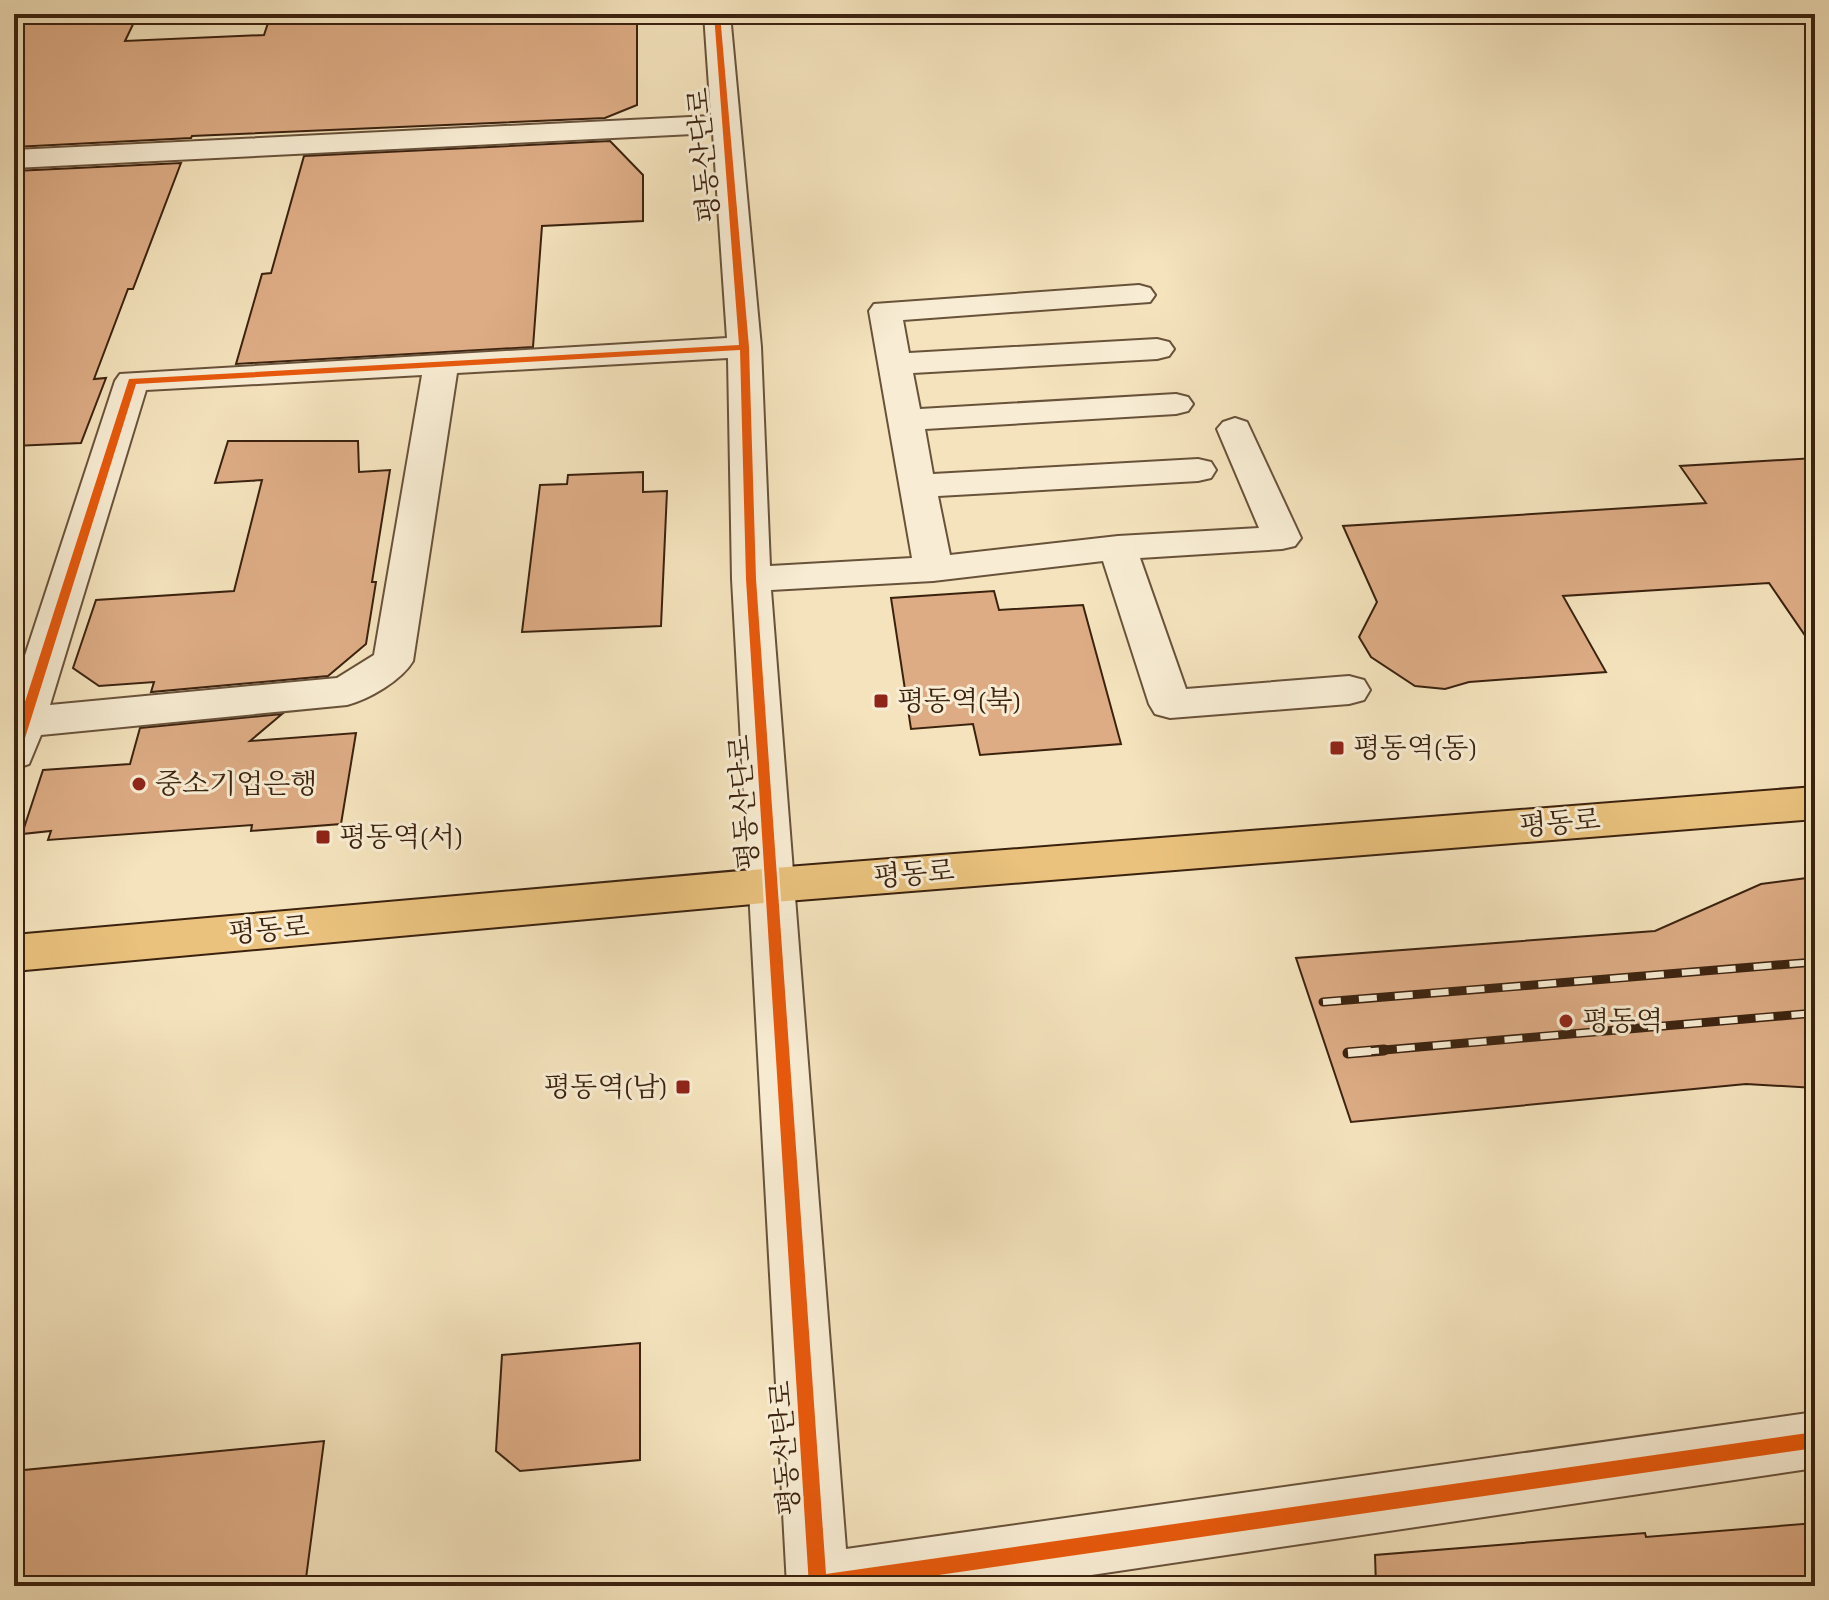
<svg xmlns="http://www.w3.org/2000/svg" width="1829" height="1600" font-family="Alegreya,'Noto Serif KR',serif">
<rect width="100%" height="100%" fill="#f4e3bd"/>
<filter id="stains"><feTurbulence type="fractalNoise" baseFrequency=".0025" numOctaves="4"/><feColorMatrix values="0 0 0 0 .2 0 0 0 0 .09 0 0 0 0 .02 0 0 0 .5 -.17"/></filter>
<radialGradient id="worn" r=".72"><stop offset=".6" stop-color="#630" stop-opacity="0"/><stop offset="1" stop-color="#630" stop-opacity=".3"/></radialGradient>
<g fill="#ddac85" stroke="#3b220f" stroke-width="2">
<polygon points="14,14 138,14 125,41 264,35 271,14 637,14 637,105 605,118 192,136 191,138 14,147"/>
<polygon points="610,141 643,175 643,221 542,226 533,347 236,364 262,274 271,273 304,156"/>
<polygon points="181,163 133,289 128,289 94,379 106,378 81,443 14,446 14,171"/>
<polygon points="228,441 358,441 359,472 390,470 372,582 376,582 366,644 328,676 151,692 154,682 99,686 73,668 96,600 234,591 262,480 215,483"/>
<polygon points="1815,458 1815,650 1769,583 1563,596 1606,672 1469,682 1445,689 1415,686 1371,657 1359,637 1377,602 1343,526 1706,503 1680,466"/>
<polygon points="643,472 643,492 667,491 661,626 522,632 540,485 567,484 568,475"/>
<polygon points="994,591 999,610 1083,605 1121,744 980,755 973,724 911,729 891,598"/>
<polygon points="282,714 250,741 356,733 341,824 251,831 252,825 48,840 51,831 22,834 43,770 130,764 140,728"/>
<polygon points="1815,877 1815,1088 1746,1084 1351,1122 1296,958 1655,931 1761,884"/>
<polygon points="640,1343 640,1460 520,1471 496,1451 502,1355"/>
<polygon points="324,1441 305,1586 14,1586 14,1471"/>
<polygon points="1815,1523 1815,1586 1376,1586 1375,1555 1645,1533 1646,1537"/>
</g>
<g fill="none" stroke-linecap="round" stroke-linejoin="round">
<defs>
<path id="minor" d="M 704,14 L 730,14 L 761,347 L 770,566 L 912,558 L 869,311 L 874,304 L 1139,285 L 1150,288 L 1155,295 L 1150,302 L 903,320 L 909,353 L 1157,339 L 1169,342 L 1174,349 L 1169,356 L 1157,359 L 913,373 L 920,409 L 1176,394 L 1188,397 L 1193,404 L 1188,411 L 1176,414 L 925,429 L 933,474 L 1198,459 L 1211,462 L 1216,470 L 1211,478 L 1198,481 L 938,496 L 950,555 L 1118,536 L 1259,528 L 1217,429 L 1223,422 L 1235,418 L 1247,422 L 1301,538 L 1295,546 L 1282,549 L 1140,558 L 1186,689 L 1349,676 L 1364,680 L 1370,690 L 1364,700 L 1349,704 L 1170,718 L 1155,714 L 1149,704 L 1103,561 L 933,581 L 771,590 L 846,1549 L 1815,1412 L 1815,1468 L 1017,1586 L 787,1586 L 732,579 L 728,358 L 457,373 L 413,661 C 401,681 369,699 347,705 L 41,735 L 29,764 L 14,769 L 14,689 L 115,381 L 120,374 L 727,338 L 713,133 L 14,168 L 14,150 L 711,116 ZM 422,375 L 374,655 L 337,678 L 50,705 L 146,390 Z"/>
<polygon id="major" points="1815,787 1815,819 774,902 14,971 14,935 774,868"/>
</defs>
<use href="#minor" stroke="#69523a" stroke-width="4"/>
<use href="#major" stroke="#3b220f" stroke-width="4"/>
<use href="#minor" fill="#f8edd4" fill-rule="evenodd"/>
<use href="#major" fill="#eac27e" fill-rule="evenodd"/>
<defs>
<g id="rail-far1">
<polyline points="1323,1002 1815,962"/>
<polyline points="1361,1052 1815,1013"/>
</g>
<polyline id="rail" points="1348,1053 1384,1050"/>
</defs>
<use href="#rail-far1" stroke="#3b220f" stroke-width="9"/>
<use href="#rail" stroke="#3b220f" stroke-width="11"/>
<use href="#rail-far1" stroke="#f8edd4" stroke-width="6" stroke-dasharray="18" stroke-linecap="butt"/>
<use href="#rail" stroke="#f8edd4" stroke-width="8" stroke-dasharray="23" stroke-linecap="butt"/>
<defs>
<polygon id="cycleway" points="714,14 720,14 749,347 756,579 826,1574 1815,1432 1815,1448 863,1586 809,1586 746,579 740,350 136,384 20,754 14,758 14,736 129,379 739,345"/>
</defs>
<use href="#cycleway" stroke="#f8edd4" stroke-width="5"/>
<use href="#cycleway" fill="#e8590c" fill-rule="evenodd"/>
</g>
<g fill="#8f2418" stroke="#f8edd4" stroke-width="3">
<rect x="873" y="693" width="16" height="16" rx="4"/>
<rect x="1329" y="740" width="16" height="16" rx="4"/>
<circle cx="139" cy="784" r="8"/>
<rect x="315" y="829" width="16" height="16" rx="4"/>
<circle cx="1566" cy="1021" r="8"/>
<rect x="675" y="1079" width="16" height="16" rx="4"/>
</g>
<g text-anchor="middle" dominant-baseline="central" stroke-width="6" stroke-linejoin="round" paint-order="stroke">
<g font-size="28" fill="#3b220f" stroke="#f8edd4">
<text transform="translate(704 155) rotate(-95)">평동산단로</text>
<text transform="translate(744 802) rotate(-94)">평동산단로</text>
<text transform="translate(1560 823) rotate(-5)">평동로</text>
<text transform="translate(914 874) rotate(-5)">평동로</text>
<text transform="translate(269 930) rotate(-5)">평동로</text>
<text transform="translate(785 1448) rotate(-94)">평동산단로</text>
</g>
<g font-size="28" fill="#3b220f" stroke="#f8edd4" text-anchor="start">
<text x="897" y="701">평동역(북)</text>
<text x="1353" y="748">평동역(동)</text>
<text x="155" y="784">중소기업은행</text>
<text x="339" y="837">평동역(서)</text>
<text x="1582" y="1021">평동역</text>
<text x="667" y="1087" text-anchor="end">평동역(남)</text>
</g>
</g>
<rect width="1829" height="1600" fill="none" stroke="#f4e3bd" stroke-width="48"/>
<rect x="16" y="16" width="1797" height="1568" fill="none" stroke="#3b220f" stroke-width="4"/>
<rect x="24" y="24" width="1781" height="1552" fill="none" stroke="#3b220f" stroke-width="2"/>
<rect width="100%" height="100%" filter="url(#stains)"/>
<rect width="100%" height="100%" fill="url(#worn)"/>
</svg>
